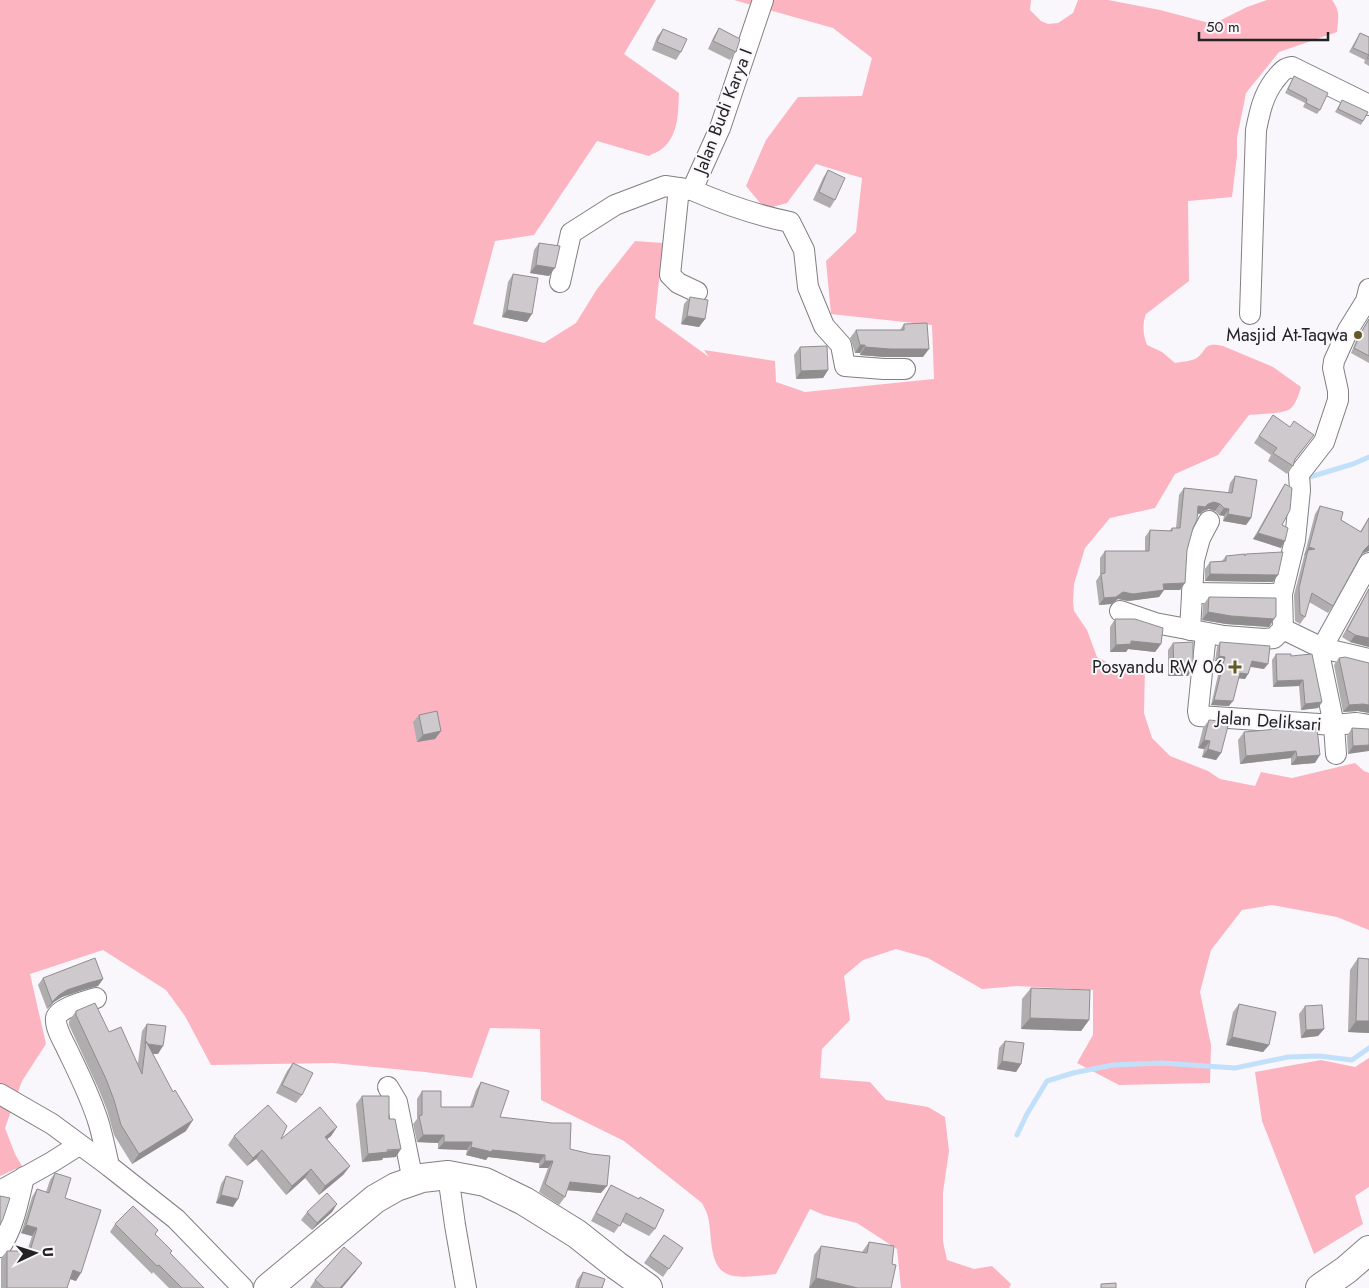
<svg xmlns="http://www.w3.org/2000/svg" width="1369" height="1288" font-family="Jost,sans-serif">
<rect width="100%" height="100%" fill="#f9f7fb"/>
<g fill="#fcb4c1">
<path d="M 0,0 L 656,0 L 624,54 L 679,93 C 678,112 679,134 663,148 C 659,152 653,153 649,156 L 597,141 L 534,235 L 495,241 L 473,324 L 544,343 L 576,323 L 597,289 L 635,241 L 663,243 L 655,318 L 709,357 L 704,350 L 775,361 L 776,382 L 805,392 L 934,379 L 932,325 L 831,314 L 826,261 L 856,232 L 862,178 L 816,164 L 787,203 L 765,209 L 746,186 L 766,140 L 798,97 L 862,96 L 872,58 L 833,28 L 734,0 L 1031,0 L 1030,10 L 1041,21 L 1048,24 L 1058,23 L 1073,13 L 1078,0 L 1108,0 L 1160,10 L 1213,24 L 1247,7 L 1267,0 L 1332,0 C 1341,12 1338,18 1337,32 L 1279,52 L 1246,93 L 1237,138 L 1237,156 L 1232,197 L 1188,201 L 1189,281 L 1146,314 C 1142,324 1143,335 1147,345 L 1162,352 L 1175,363 C 1181,362 1190,361 1195,359 C 1208,352 1201,341 1223,346 L 1273,367 L 1301,387 C 1299,394 1296,404 1290,409 C 1282,414 1259,414 1249,415 L 1218,455 L 1175,474 L 1155,508 L 1110,518 L 1085,548 L 1074,584 L 1073,602 L 1074,611 L 1087,630 L 1097,657 L 1114,666 L 1121,665 L 1145,667 L 1144,713 L 1152,738 L 1170,756 L 1208,771 L 1220,779 L 1255,786 L 1261,772 L 1292,778 L 1355,763 L 1364,771 L 1369,773 L 1369,930 L 1337,917 L 1272,905 L 1242,910 L 1211,950 L 1200,992 L 1211,1045 L 1210,1083 L 1119,1085 L 1077,1063 L 1093,1035 L 1093,990 L 1017,986 L 982,989 L 928,958 L 896,949 L 863,960 L 844,976 L 850,1020 L 822,1049 L 820,1078 L 870,1082 L 886,1100 L 928,1107 L 945,1117 L 949,1151 L 943,1192 L 943,1242 L 947,1260 L 974,1269 L 992,1266 L 1011,1284 L 1009,1288 L 901,1288 L 897,1249 L 857,1223 L 824,1215 L 810,1209 L 776,1274 C 763,1275 747,1278 734,1276 C 707,1272 713,1236 708,1217 C 707,1212 704,1207 702,1203 L 624,1141 L 541,1100 L 540,1029 L 490,1028 L 472,1078 L 425,1072 L 333,1063 L 211,1065 L 185,1016 L 166,990 L 103,950 L 30,974 L 46,1044 L 22,1081 L 5,1128 L 15,1154 L 22,1166 L 0,1176 Z"/>
<polygon points="1369,1058 1369,1187 1355,1196 1363,1224 1314,1254 1262,1121 1255,1072 1321,1060 1355,1067"/>
</g>
<g fill="none" stroke-linecap="round" stroke-linejoin="round">
<g stroke="#c3e0fb" stroke-width="5">
<polyline points="1303,479 1353,464 1369,457"/>
<polyline points="1017,1135 1027,1114 1047,1081 1073,1073 1113,1065 1161,1063 1235,1068 1288,1057 1319,1056 1352,1060 1369,1048"/>
</g>
<defs>
<g id="minor">
<polyline points="679,188 670,275 678,283 697,292"/>
<path d="M 692,190 C 724,204 755,215 790,222 L 804,250 L 808,287 L 824,326 L 841,345 L 845,366 L 884,369 L 905,369"/>
<polyline points="560,282 571,233 615,205 665,186 692,190 720,128 763,0"/>
<path d="M 1250,314 L 1256,130 C 1260,111 1263,96 1274,81 C 1280,74 1283,68 1292,67 L 1369,105"/>
<polyline points="1192,593 1282,594"/>
<polyline points="1120,611 1155,623 1224,636 1264,639 1274,638 1283,629 1282,594 1295,540 1300,490 1299,474 1324,442 1338,400 1338,391 1333,368 1334,361 1348,330 1366,301 1369,289"/>
<polyline points="1283,629 1322,648 1369,659"/>
<polyline points="1190,630 1194,560 1200,538 1209,521"/>
<polyline points="1206,633 1198,711 1199,716 1334,725 1356,723 1369,725"/>
<polyline points="1336,754 1334,725 1320,658 1322,648 1369,563"/>
<path d="M 96,998 C 87,1001 58,1008 56,1018 C 55,1027 62,1039 66,1047 C 78,1072 91,1097 99,1124 C 103,1138 106,1152 109,1166"/>
<polyline points="388,1087 397,1102 413,1181"/>
<polyline points="0,1094 52,1124 109,1166 176,1219 243,1288"/>
<polyline points="448,1175 455,1225 466,1288"/>
<polyline points="0,1191 52,1162 79,1145"/>
<path d="M 0,1247 C 13,1230 19,1198 24,1177"/>
</g>
<g id="secondary">
<polyline points="268,1288 375,1199 396,1187 422,1178 448,1175 485,1182 524,1201 577,1234 616,1265 648,1288"/>
<polyline points="1320,1288 1346,1270 1369,1250"/>
</g>
</defs>
<use href="#minor" stroke="#817f83" stroke-width="22"/>
<use href="#secondary" stroke="#817f83" stroke-width="30"/>
<use href="#minor" stroke="#fff" stroke-width="20"/>
<use href="#secondary" stroke="#fff" stroke-width="28"/>
</g>
<g fill="#b0adaf">
<polygon points="719,28 736,52 730,60 708,49 714,36"/>
<polygon points="663,29 681,52 676,60 652,50 657,37"/>
<polygon points="1360,33 1369,37 1369,66 1364,63 1365,60 1349,52 1357,38"/>
<polygon points="1294,76 1320,110 1317,114 1303,107 1305,103 1285,93"/>
<polygon points="1342,100 1363,121 1361,125 1335,112"/>
<polygon points="828,170 835,200 830,208 813,200 823,178"/>
<polygon points="539,243 549,276 530,273 534,250"/>
<polygon points="513,274 527,322 502,317 508,282"/>
<polygon points="690,297 705,319 699,327 681,324 684,304"/>
<polygon points="1369,319 1369,363 1351,353 1358,336"/>
<polygon points="904,324 923,357 884,357 860,355 860,353 855,353 850,338 856,330 900,330"/>
<polygon points="800,347 828,370 823,378 796,379 794,355"/>
<polygon points="1273,415 1308,443 1295,460 1293,466 1287,474 1268,461 1271,455 1254,443"/>
<polygon points="1235,476 1251,518 1246,525 1223,521 1224,516 1219,515 1215,511 1209,509 1203,511 1200,514 1198,513 1187,550 1185,583 1180,590 1164,590 1159,597 1128,601 1118,599 1111,604 1099,605 1096,581 1100,575 1100,558 1105,551 1145,551 1145,537 1150,530 1169,531 1172,528 1176,528 1179,495 1184,488 1228,493 1230,483"/>
<polygon points="1285,484 1282,525 1281,548 1253,539 1281,490"/>
<polygon points="1320,506 1360,532 1369,517 1369,551 1363,553 1361,555 1333,606 1328,613 1309,602 1305,617 1300,624 1295,621 1294,595 1315,514"/>
<polygon points="1226,556 1273,582 1205,581 1205,569 1210,562 1222,561"/>
<polygon points="1369,588 1369,647 1350,642 1342,637"/>
<polygon points="1209,597 1271,624 1269,627 1226,624 1202,620 1203,605"/>
<polygon points="1115,619 1161,644 1155,652 1128,649 1126,652 1110,652 1110,627"/>
<polygon points="1220,642 1264,669 1250,667 1248,674 1245,679 1238,678 1229,706 1211,705 1221,662 1215,661 1217,647"/>
<polygon points="1173,643 1193,668 1188,676 1168,676 1168,650"/>
<polygon points="1276,654 1291,656 1322,702 1318,708 1301,710 1299,686 1273,687 1272,660"/>
<polygon points="1339,658 1369,663 1369,713 1358,711 1343,712 1334,665"/>
<polygon points="419,715 441,731 435,739 417,742 413,722"/>
<polygon points="1209,720 1221,753 1216,760 1202,757 1204,749 1198,748 1203,728"/>
<polygon points="1352,728 1369,729 1348,754 1347,736"/>
<polygon points="1288,730 1315,763 1291,765 1291,758 1240,764 1238,740 1244,732"/>
<polygon points="1358,958 1369,1033 1348,1032 1350,970"/>
<polygon points="43,978 103,979 98,986 83,990 62,997 54,1002 47,1009 38,985"/>
<polygon points="1031,988 1089,1020 1081,1031 1021,1029 1022,999"/>
<polygon points="1239,1004 1269,1045 1263,1052 1226,1045 1233,1012"/>
<polygon points="1305,1006 1324,1029 1318,1036 1301,1038 1299,1014"/>
<polygon points="76,1011 109,1032 138,1063 142,1031 147,1024 158,1054 153,1054 186,1131 132,1164 114,1135 107,1110 99,1090 69,1025 69,1021"/>
<polygon points="1005,1041 1021,1064 1016,1072 997,1069 999,1048"/>
<polygon points="293,1063 302,1095 296,1103 276,1093 287,1071"/>
<polygon points="481,1082 500,1117 570,1149 601,1193 567,1190 565,1197 559,1205 539,1192 548,1168 539,1168 539,1163 488,1157 486,1160 466,1155 467,1150 438,1149 438,1143 417,1142 413,1124 417,1119 417,1099 422,1091 441,1107 470,1107 476,1090"/>
<polygon points="362,1096 389,1119 396,1157 383,1158 382,1160 362,1162 356,1104"/>
<polygon points="337,1127 331,1136 327,1139 350,1166 343,1175 319,1195 305,1178 286,1195 256,1159 247,1166 228,1145 234,1136 281,1139"/>
<polygon points="55,1173 65,1198 76,1281 70,1279 67,1288 1,1288 1,1258 7,1251 27,1251 32,1236 21,1233 32,1197 37,1189 46,1192 50,1180"/>
<polygon points="226,1176 233,1207 216,1203 221,1184"/>
<polygon points="611,1185 655,1229 649,1236 622,1222 614,1233 591,1221 606,1193"/>
<polygon points="337,1204 332,1212 312,1230 301,1220 307,1212"/>
<polygon points="115,1224 158,1230 155,1234 170,1254 204,1288 169,1288 153,1272 152,1274 110,1232"/>
<polygon points="664,1235 683,1248 663,1277 644,1263"/>
<polygon points="869,1242 894,1246 809,1288 814,1255 821,1246 862,1252"/>
<polygon points="362,1263 356,1271 342,1288 310,1288 315,1280"/>
<polygon points="583,1272 602,1288 575,1288 577,1280"/>
</g>
<g fill="#908d8f">
<polygon points="536,265 555,268 549,276 530,273"/>
<polygon points="507,310 532,314 527,322 502,317"/>
<polygon points="687,316 705,319 699,327 681,324"/>
<polygon points="860,345 865,345 860,353 855,353"/>
<polygon points="865,347 929,349 923,357 884,357 860,355"/>
<polygon points="828,370 823,378 796,379 801,371"/>
<polygon points="1214,502 1220,504 1215,511 1209,509 1203,511 1200,514 1193,513 1198,506"/>
<polygon points="1224,508 1229,509 1224,516 1219,515"/>
<polygon points="1228,514 1251,518 1246,525 1223,521"/>
<polygon points="1258,533 1285,541 1281,548 1253,539"/>
<polygon points="1369,545 1369,551 1363,553 1359,557 1364,550"/>
<polygon points="1309,547 1315,549 1308,550 1305,555 1304,555"/>
<polygon points="1210,574 1278,575 1273,582 1205,581"/>
<polygon points="1185,583 1180,590 1164,590 1159,597 1128,601 1118,599 1111,604 1099,605 1104,598 1123,592 1163,584"/>
<polygon points="1208,612 1276,616 1269,627 1226,624 1202,620"/>
<polygon points="1355,635 1369,638 1369,647 1350,642"/>
<polygon points="1131,641 1161,644 1155,652 1128,649 1126,652 1110,652 1116,645"/>
<polygon points="1219,656 1225,657 1221,662 1215,661"/>
<polygon points="1252,661 1268,664 1264,669 1248,666"/>
<polygon points="1174,668 1193,668 1188,676 1168,676"/>
<polygon points="1240,673 1248,674 1245,679 1236,678"/>
<polygon points="1303,680 1299,686 1273,687 1277,681"/>
<polygon points="1214,700 1233,701 1229,706 1211,705"/>
<polygon points="1322,702 1318,708 1301,710 1305,704"/>
<polygon points="1363,704 1369,705 1369,713 1358,711 1343,712 1349,705"/>
<polygon points="441,731 435,739 417,742 423,735"/>
<polygon points="1204,740 1210,741 1204,749 1198,748"/>
<polygon points="1369,745 1369,751 1348,754 1353,746"/>
<polygon points="1208,749 1221,753 1216,760 1202,757"/>
<polygon points="1296,751 1291,758 1240,764 1246,756"/>
<polygon points="1320,755 1315,763 1291,765 1297,757"/>
<polygon points="103,979 98,986 83,990 62,997 54,1002 47,1009 52,1002 59,995 67,990 88,983"/>
<polygon points="1030,1018 1089,1020 1081,1031 1021,1029"/>
<polygon points="1356,1021 1369,1021 1369,1033 1348,1032"/>
<polygon points="1324,1029 1318,1036 1301,1038 1306,1030"/>
<polygon points="1232,1037 1269,1045 1263,1052 1226,1045"/>
<polygon points="146,1044 163,1046 158,1054 145,1053"/>
<polygon points="1002,1061 1021,1064 1016,1072 997,1069"/>
<polygon points="193,1120 186,1131 132,1164 139,1154"/>
<polygon points="337,1127 331,1136 319,1146 325,1137"/>
<polygon points="423,1135 444,1135 438,1143 417,1142"/>
<polygon points="444,1142 472,1142 467,1150 438,1149"/>
<polygon points="471,1147 545,1155 539,1163 488,1157 486,1160 466,1155"/>
<polygon points="401,1149 396,1157 383,1158 382,1160 362,1162 368,1154"/>
<polygon points="262,1150 256,1159 247,1166 253,1158"/>
<polygon points="545,1161 553,1161 548,1168 539,1168"/>
<polygon points="350,1166 343,1175 319,1195 325,1186"/>
<polygon points="311,1169 305,1178 286,1195 292,1186"/>
<polygon points="570,1182 607,1186 601,1193 565,1190"/>
<polygon points="221,1195 238,1199 233,1207 216,1203"/>
<polygon points="337,1204 332,1212 312,1230 317,1223"/>
<polygon points="26,1225 37,1228 32,1236 21,1233"/>
<polygon points="362,1263 356,1271 342,1288 340,1288"/>
<polygon points="73,1270 81,1273 76,1281 67,1278"/>
<polygon points="816,1278 858,1288 809,1288"/>
</g>
<g fill="#cdc9cc" stroke="#908d8f">
<polygon points="719,28 740,39 736,52 713,41"/>
<polygon points="663,29 687,39 681,52 657,42"/>
<polygon points="1360,33 1369,37 1369,59 1367,58 1369,55 1353,48"/>
<polygon points="1294,76 1328,93 1320,110 1306,103 1307,99 1288,89"/>
<polygon points="1342,100 1368,112 1363,121 1338,109"/>
<polygon points="828,170 845,178 835,200 819,192"/>
<polygon points="539,243 560,246 555,268 536,265"/>
<polygon points="513,274 538,278 532,314 507,310"/>
<polygon points="690,297 708,300 705,319 687,316"/>
<polygon points="1369,319 1369,356 1354,348 1362,331"/>
<polygon points="927,323 929,349 890,349 865,347 865,345 860,345 856,330 904,330 904,324"/>
<polygon points="827,346 828,370 801,371 800,347"/>
<polygon points="1273,415 1290,427 1294,421 1314,435 1295,459 1293,466 1273,453 1277,448 1259,436"/>
<polygon points="1235,476 1257,480 1251,518 1228,514 1229,509 1224,508 1220,504 1214,502 1208,504 1205,507 1198,506 1197,520 1193,528 1187,550 1185,583 1163,584 1164,590 1133,594 1123,592 1116,597 1104,598 1101,574 1105,573 1105,551 1149,551 1150,530 1172,531 1172,528 1180,528 1184,488 1232,493"/>
<polygon points="1285,484 1292,488 1290,510 1282,525 1288,528 1285,541 1258,533"/>
<polygon points="1320,506 1343,512 1341,520 1361,532 1369,518 1369,545 1364,550 1333,606 1312,593 1305,617 1300,614 1299,588 1308,550 1315,549 1309,547"/>
<polygon points="1283,552 1278,575 1210,574 1210,562 1226,561 1226,556 1245,554 1245,556 1246,554"/>
<polygon points="1369,589 1369,638 1355,635 1347,630"/>
<polygon points="1209,597 1276,598 1276,616 1274,619 1231,616 1208,612"/>
<polygon points="1115,619 1135,619 1163,628 1161,644 1131,641 1131,644 1116,645"/>
<polygon points="1193,642 1193,668 1174,668 1173,643"/>
<polygon points="1220,642 1270,646 1268,664 1252,661 1248,674 1240,673 1233,701 1214,700 1225,657 1219,656"/>
<polygon points="1276,654 1291,654 1291,656 1312,654 1322,702 1305,704 1303,680 1277,681"/>
<polygon points="1345,657 1369,663 1369,705 1363,704 1349,705 1339,658"/>
<polygon points="437,711 441,731 423,735 419,715"/>
<polygon points="1209,720 1229,722 1221,753 1208,749 1210,741 1204,740"/>
<polygon points="1288,728 1288,730 1317,728 1320,755 1297,757 1296,751 1246,756 1244,732"/>
<polygon points="1352,728 1369,729 1369,745 1353,746"/>
<polygon points="95,958 103,979 88,983 67,990 59,995 52,1002 43,978"/>
<polygon points="1358,958 1369,959 1369,1021 1356,1021"/>
<polygon points="1031,988 1090,990 1089,1020 1030,1018"/>
<polygon points="95,1003 109,1032 121,1027 142,1074 146,1041 173,1092 175,1090 193,1120 139,1154 121,1125 114,1100 106,1079 76,1015 76,1011"/>
<polygon points="1239,1004 1276,1012 1269,1045 1232,1037"/>
<polygon points="1322,1005 1324,1029 1306,1030 1305,1006"/>
<polygon points="147,1024 166,1026 163,1046 148,1044 146,1041 145,1044"/>
<polygon points="1005,1041 1024,1043 1021,1064 1002,1061"/>
<polygon points="293,1063 313,1073 302,1095 282,1085"/>
<polygon points="481,1082 509,1091 500,1117 552,1123 571,1123 570,1149 591,1154 610,1156 607,1186 570,1182 565,1197 545,1184 553,1161 545,1161 545,1155 492,1150 492,1152 471,1147 472,1142 444,1142 444,1135 423,1135 419,1116 422,1115 422,1091 441,1091 441,1107 473,1107"/>
<polygon points="362,1096 389,1096 389,1119 395,1119 401,1149 387,1150 388,1152 368,1154"/>
<polygon points="268,1105 287,1126 281,1139 320,1107 337,1127 325,1137 350,1166 325,1186 311,1169 292,1186 262,1150 253,1158 234,1136"/>
<polygon points="55,1173 71,1178 65,1198 101,1210 81,1273 73,1270 67,1288 7,1288 7,1251 30,1251 37,1228 26,1225 37,1189 49,1193"/>
<polygon points="226,1176 243,1181 238,1199 221,1195"/>
<polygon points="611,1185 639,1199 640,1197 664,1210 655,1229 626,1213 620,1226 596,1213"/>
<polygon points="327,1193 337,1204 317,1223 307,1212"/>
<polygon points="0,1196 10,1198 3,1219 0,1225"/>
<polygon points="133,1206 158,1230 155,1234 172,1251 170,1253 204,1288 182,1288 159,1265 157,1266 115,1224"/>
<polygon points="664,1235 683,1248 669,1269 650,1256"/>
<polygon points="869,1242 894,1246 892,1264 896,1265 891,1288 858,1288 816,1278 821,1246 867,1253"/>
<polygon points="344,1247 362,1263 340,1288 324,1288 315,1280"/>
<polygon points="583,1272 605,1279 602,1288 578,1288"/>
<polygon points="1116,1283 1116,1288 1101,1288 1101,1284"/>
</g>
<g fill="#655926" stroke="#f9f7fb" stroke-width="2">
<circle cx="1358" cy="335" r="5"/>
<path d="M1232.5 659.5h5v5h5v5h-5v5h-5v-5h-5v-5h5z"/>
</g>
<g text-anchor="middle" dominant-baseline="central" stroke-width="4" stroke-linejoin="round" paint-order="stroke">
<g font-size="18" fill="#232324" stroke="#f9f7fb">
<text transform="translate(723 111) rotate(-69)">Jalan Budi Karya I</text>
<text transform="translate(1269 721) rotate(4)">Jalan Deliksari</text>
</g>
<g font-size="18" fill="#232324" stroke="#f9f7fb" text-anchor="end">
<text x="1348" y="335">Masjid At-Taqwa</text>
<text x="1224" y="667">Posyandu RW 06</text>
</g>
</g>
<g transform="translate(35 1253) rotate(86)" stroke="#f9f7fb" stroke-width="4" paint-order="stroke">
<path d="M0-4L9 19L0 12L-9 19Z" fill="#232324"/>
<text y="-8" font-size="14" font-weight="bold" text-anchor="middle" fill="#232324">U</text>
</g>
<path d="M1199 32v8h129v-8" fill="none" stroke="#232324" stroke-width="2.5"/>
<text x="1206" y="32" font-size="15" fill="#232324" stroke="#f9f7fb" stroke-width="4" paint-order="stroke">50 m</text>
</svg>
